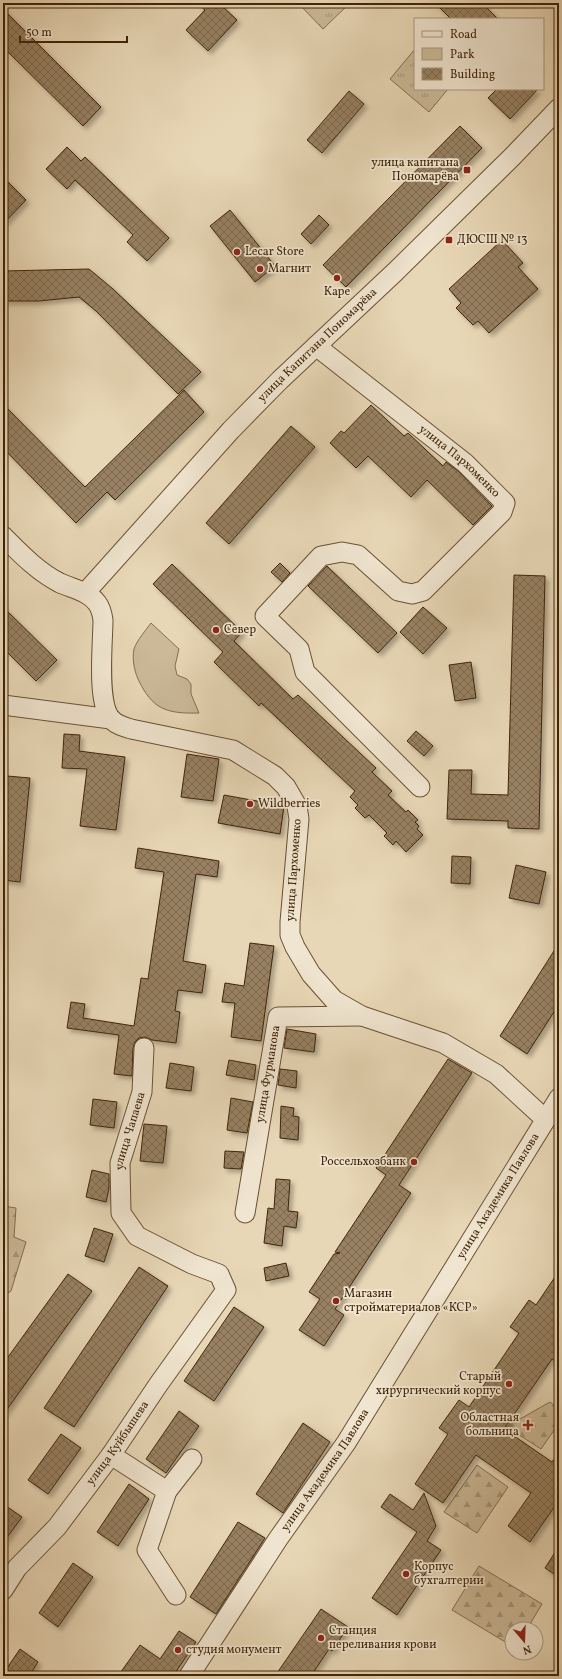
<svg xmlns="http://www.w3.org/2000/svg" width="562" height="1679" font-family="Vollkorn,serif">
<defs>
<pattern id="forest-firs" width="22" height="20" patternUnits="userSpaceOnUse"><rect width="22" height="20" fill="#cbb998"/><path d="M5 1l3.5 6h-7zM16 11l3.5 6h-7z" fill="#a6967a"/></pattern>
<pattern id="park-tufts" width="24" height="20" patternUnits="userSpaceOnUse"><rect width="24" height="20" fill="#cbb998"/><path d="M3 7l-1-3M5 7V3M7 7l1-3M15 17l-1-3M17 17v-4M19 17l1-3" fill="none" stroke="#a6967a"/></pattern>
<pattern id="building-cross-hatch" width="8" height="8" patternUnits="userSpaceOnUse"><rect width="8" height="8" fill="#978162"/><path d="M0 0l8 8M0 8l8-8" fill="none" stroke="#7d694f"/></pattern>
<filter id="shadow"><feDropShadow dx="3.5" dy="3.5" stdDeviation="2" flood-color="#0004"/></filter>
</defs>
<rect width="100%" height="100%" fill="#e8d7b6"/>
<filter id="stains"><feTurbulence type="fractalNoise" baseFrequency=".005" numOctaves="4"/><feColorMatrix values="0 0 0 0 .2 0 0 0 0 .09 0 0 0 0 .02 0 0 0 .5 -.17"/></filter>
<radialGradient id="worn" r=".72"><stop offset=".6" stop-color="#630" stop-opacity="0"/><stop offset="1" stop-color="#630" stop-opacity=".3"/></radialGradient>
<path fill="#cbb998" stroke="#866e50" d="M 151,623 L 179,649 L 175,666 L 177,675 L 187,679 L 191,684 L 191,694 L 199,713 C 166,714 152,709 138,679 C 134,670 132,658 134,649 C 137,640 146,630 151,623 Z"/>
<g fill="url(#forest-firs)" stroke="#866e50">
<polygon points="3,1206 16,1208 14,1237 26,1242 11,1291 3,1296"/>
<polygon points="550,1402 559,1409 559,1423 541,1449 502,1424 510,1413 520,1419"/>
<polygon points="477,1465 508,1487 477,1533 444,1512"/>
<polygon points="479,1566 542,1604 527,1629 512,1629 512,1646 452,1610"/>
</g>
<g fill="url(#park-tufts)" stroke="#866e50">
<polygon points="298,3 350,3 323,29"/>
<polygon points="415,49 415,89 448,89 429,112 390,79"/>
</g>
<g fill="url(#building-cross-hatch)" stroke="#402407" filter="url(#shadow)">
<polygon points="197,3 219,3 237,20 208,51 186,30 205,10"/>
<polygon points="435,3 482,3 498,19 451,19"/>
<polygon points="3,9 101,107 83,126 3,47"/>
<polygon points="497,89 538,89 510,119 488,98"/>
<polygon points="349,91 364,104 322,153 307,140"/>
<polygon points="460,126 482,148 346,287 323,265"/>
<polygon points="67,147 81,161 85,157 169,238 147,261 127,242 133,235 75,180 67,189 46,169"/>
<polygon points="3,177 26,200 3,224"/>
<polygon points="230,210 275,266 255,282 210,226"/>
<polygon points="319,215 329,225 311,244 301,234"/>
<polygon points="502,240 523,263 518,267 538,289 489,333 478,321 473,325 456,308 461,303 449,289"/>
<polygon points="89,269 113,289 201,372 178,394 96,311 79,297 39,301 3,301 3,271"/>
<polygon points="184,390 204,412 115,500 107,492 76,523 3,448 3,404 85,487"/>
<polygon points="371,405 404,436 408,433 443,466 446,462 458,471 492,506 473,525 427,480 411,497 368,456 356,468 330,443 341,431 344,433"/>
<polygon points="291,426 315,447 229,544 206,523"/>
<polygon points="280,563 290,573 282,582 271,572"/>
<polygon points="172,564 242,632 234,641 293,699 298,695 376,768 372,772 392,791 388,795 406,812 408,810 418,820 415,822 419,826 417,829 423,835 406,852 396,841 393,845 384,836 387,833 369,815 365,818 355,808 358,805 350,797 355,791 261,703 259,706 214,662 223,652 153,584"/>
<polygon points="327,566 397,633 378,653 308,586"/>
<polygon points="514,575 545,576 539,829 508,828 508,821 447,819 449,770 472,770 471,794 508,795"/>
<polygon points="3,607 57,660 36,681 3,648"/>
<polygon points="423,607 447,628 423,654 400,632"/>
<polygon points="471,662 476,698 455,701 449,665"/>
<polygon points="416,731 433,746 424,756 407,741"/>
<polygon points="64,734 80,735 79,751 125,757 116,830 80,826 87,769 62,768"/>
<polygon points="187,754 219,759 213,801 181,797"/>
<polygon points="7,776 30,778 20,882 3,880 3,815"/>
<polygon points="224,795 284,806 280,834 218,823"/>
<polygon points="138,848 219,861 217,877 196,874 183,961 206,965 202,993 178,990 175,1011 180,1012 176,1043 152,1040 145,1037 139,1038 135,1042 133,1048 132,1076 114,1074 119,1035 67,1028 71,1002 85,1004 83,1018 134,1026 141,978 148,979 164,872 135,868"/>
<polygon points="452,856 471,857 470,884 451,883"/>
<polygon points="516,865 546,872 539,904 509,898"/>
<polygon points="250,943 274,946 261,1041 231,1037 235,1003 222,1002 225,983 244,986"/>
<polygon points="559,943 559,1004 527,1054 500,1036"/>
<polygon points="287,1029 316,1034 314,1052 284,1048"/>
<polygon points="448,1059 472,1073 399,1185 411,1193 335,1309 344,1315 324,1346 299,1330 320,1299 309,1292 334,1254 340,1253 335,1252 386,1175 376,1168"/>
<polygon points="229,1060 256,1065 254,1080 226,1075"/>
<polygon points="170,1063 194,1067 191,1091 166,1088"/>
<polygon points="280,1069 297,1071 296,1088 278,1085"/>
<polygon points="231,1098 253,1102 247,1133 227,1130"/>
<polygon points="93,1099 117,1102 114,1128 90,1125"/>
<polygon points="281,1106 294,1108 293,1116 299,1117 298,1140 280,1138"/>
<polygon points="144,1124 167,1126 163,1163 140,1161"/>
<polygon points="225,1151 244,1152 241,1169 224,1168"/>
<polygon points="92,1170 109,1174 109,1188 106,1202 86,1197"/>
<polygon points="276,1179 290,1180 288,1211 298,1212 296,1228 284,1226 282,1246 264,1243 268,1208 274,1209"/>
<polygon points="94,1228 113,1234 104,1262 85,1256"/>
<polygon points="286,1263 289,1276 266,1281 264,1268"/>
<polygon points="139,1267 168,1286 74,1427 44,1408"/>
<polygon points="559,1271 559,1364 552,1359 504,1429 552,1462 559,1452 559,1500 530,1542 508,1526 531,1493 476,1455 443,1503 415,1484 448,1434 439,1428 459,1400 469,1407 519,1333 510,1327 529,1300 536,1305"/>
<polygon points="68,1274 92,1291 3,1415 3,1364"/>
<polygon points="234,1307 264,1327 214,1401 184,1381"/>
<polygon points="179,1411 199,1426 166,1473 146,1459"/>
<polygon points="303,1423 330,1442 283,1513 256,1494"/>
<polygon points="61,1434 81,1448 48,1494 28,1480"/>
<polygon points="129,1484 149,1499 118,1546 97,1532"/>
<polygon points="424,1493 436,1526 427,1541 441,1550 397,1615 372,1598 417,1532 381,1507 390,1494 413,1510"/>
<polygon points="3,1504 22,1517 3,1543"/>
<polygon points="238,1522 265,1538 216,1614 190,1597"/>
<polygon points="559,1546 559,1577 545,1568"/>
<polygon points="73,1563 93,1577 58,1627 39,1613"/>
<polygon points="321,1609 348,1627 332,1651 329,1649 311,1676 275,1676"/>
<polygon points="179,1631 196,1642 173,1676 118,1676 140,1645 160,1659"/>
<polygon points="20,1649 38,1662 29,1676 3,1676 3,1674"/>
</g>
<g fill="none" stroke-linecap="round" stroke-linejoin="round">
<defs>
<g id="minor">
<path id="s1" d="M 316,346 L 465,463 L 505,503 L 502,512 L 423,591 L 412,594 L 398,591 L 358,555 L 342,552 L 321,556 L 265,616 L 299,649 L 305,672 L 420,787"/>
<path d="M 3,536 C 20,553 38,572 60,583 C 73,589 88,591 97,603 C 101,608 102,613 103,620 C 103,642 96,705 112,720 C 117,725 124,727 131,729 L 233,750 L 275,776 L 286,787 L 297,806 L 299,819 L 290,922 L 290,935 L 295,947 L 311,974 L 334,1000 L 362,1016 L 443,1043 L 496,1074 L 545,1119"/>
<path id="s2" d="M 85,593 L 231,430 L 280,380 L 395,272 L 513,156 L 559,108"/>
<polyline points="3,705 111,719"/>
<path id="s3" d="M 245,1213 L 278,1017 L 362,1016"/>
<polyline points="111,1455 167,1491 147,1550 176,1595"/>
<polyline points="167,1491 192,1459"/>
<path id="s4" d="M 3,1590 L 17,1568 L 57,1527 L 111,1455 L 158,1385 L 226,1290 L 219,1274 L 192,1264 L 137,1236 L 121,1213 L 120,1163 L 142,1092 L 144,1048"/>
<path id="s5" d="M 189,1676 L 278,1539 L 346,1443 L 559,1098"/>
</g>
</defs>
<use href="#minor" stroke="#6a5133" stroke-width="21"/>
<use href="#minor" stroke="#f0e5d0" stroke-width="19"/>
</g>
<g fill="#8f2418" stroke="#f0e5d0" stroke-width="1.5">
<rect x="463" y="166" width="8" height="8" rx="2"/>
<rect x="445" y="236" width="8" height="8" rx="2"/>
<circle cx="237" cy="252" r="4"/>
<circle cx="260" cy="269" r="4"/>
<circle cx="337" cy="278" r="4"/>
<circle cx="216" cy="630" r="4"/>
<circle cx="250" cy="804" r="4"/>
<circle cx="414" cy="1162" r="4"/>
<circle cx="336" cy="1301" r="4"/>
<circle cx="509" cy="1384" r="4"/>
<path d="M526 1419h4v4h4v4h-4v4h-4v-4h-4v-4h4z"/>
<circle cx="406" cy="1574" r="4"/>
<circle cx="321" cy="1638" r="4"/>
<circle cx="178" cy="1650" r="4"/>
</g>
<g text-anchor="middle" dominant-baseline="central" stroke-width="3.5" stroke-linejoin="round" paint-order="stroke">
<g font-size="12" fill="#402407" stroke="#f0e5d0" text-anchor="start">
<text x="459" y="163" text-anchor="end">улица капитана<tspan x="459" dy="14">Пономарёва</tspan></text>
<text x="457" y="240">ДЮСШ № 13</text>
<text x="245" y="252">Lecar Store</text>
<text x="268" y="269">Магнит</text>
<text x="337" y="292" text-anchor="middle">Каре</text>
<text x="224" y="630">Север</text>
<text x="258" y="804">Wildberries</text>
<text x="406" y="1162" text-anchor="end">Россельхозбанк</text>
<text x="344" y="1294">Магазин<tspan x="344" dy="14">стройматериалов «КСР»</tspan></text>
<text x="501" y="1377" text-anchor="end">Старый<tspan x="501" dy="14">хирургический корпус</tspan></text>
<text x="519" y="1418" text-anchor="end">Областная<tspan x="519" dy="14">больница</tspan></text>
<text x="414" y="1567">Корпус<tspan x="414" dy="14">бухгалтерии</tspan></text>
<text x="329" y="1631">Станция<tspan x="329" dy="14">переливания крови</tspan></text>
<text x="186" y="1650">студия монумент</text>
</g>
<g font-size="12" fill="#402407" stroke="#f0e5d0">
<text stroke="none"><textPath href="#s2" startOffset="340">улица Капитана Пономарёва</textPath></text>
<text stroke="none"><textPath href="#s1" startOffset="184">улица Пархоменко</textPath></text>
<text transform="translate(294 870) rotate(-86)">улица Пархоменко</text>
<text stroke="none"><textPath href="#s3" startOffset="141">улица Фурманова</textPath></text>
<text stroke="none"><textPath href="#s4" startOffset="594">улица Чапаева</textPath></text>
<text stroke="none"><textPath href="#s5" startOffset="571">улица Академика Павлова</textPath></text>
<text stroke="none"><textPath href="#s4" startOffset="187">улица Куйбышева</textPath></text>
<text stroke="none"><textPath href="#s5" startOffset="247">улица Академика Павлова</textPath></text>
</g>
</g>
<rect width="562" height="1679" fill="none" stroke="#e8d7b6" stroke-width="16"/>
<rect x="4" y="4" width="554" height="1671" fill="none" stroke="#402407" stroke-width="2"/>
<rect x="8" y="8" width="546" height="1663" fill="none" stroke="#402407"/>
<rect x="414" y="18" width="130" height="72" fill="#f0e5d0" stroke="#aa9880"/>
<rect x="422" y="31" width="20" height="6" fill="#f0e5d0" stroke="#aa9880"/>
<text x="450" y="38" font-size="12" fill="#402407">Road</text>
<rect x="422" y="48" width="20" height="12" fill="#cbb998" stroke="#aa9880"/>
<text x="450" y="58" font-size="12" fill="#402407">Park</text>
<rect x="422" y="68" width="20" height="12" fill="url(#building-cross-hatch)" stroke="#aa9880"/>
<text x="450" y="78" font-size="12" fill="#402407">Building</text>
<g transform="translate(524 1641) rotate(161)"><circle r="19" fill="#f0e5d0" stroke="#aa9880"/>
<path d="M0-3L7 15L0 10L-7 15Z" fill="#8f2418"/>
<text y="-6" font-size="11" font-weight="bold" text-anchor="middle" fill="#402407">N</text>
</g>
<path d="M20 36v6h107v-6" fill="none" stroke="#402407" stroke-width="2"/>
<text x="26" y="36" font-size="12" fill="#402407" stroke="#f0e5d0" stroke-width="3" paint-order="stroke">50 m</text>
<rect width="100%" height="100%" filter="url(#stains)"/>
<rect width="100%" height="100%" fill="url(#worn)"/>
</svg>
